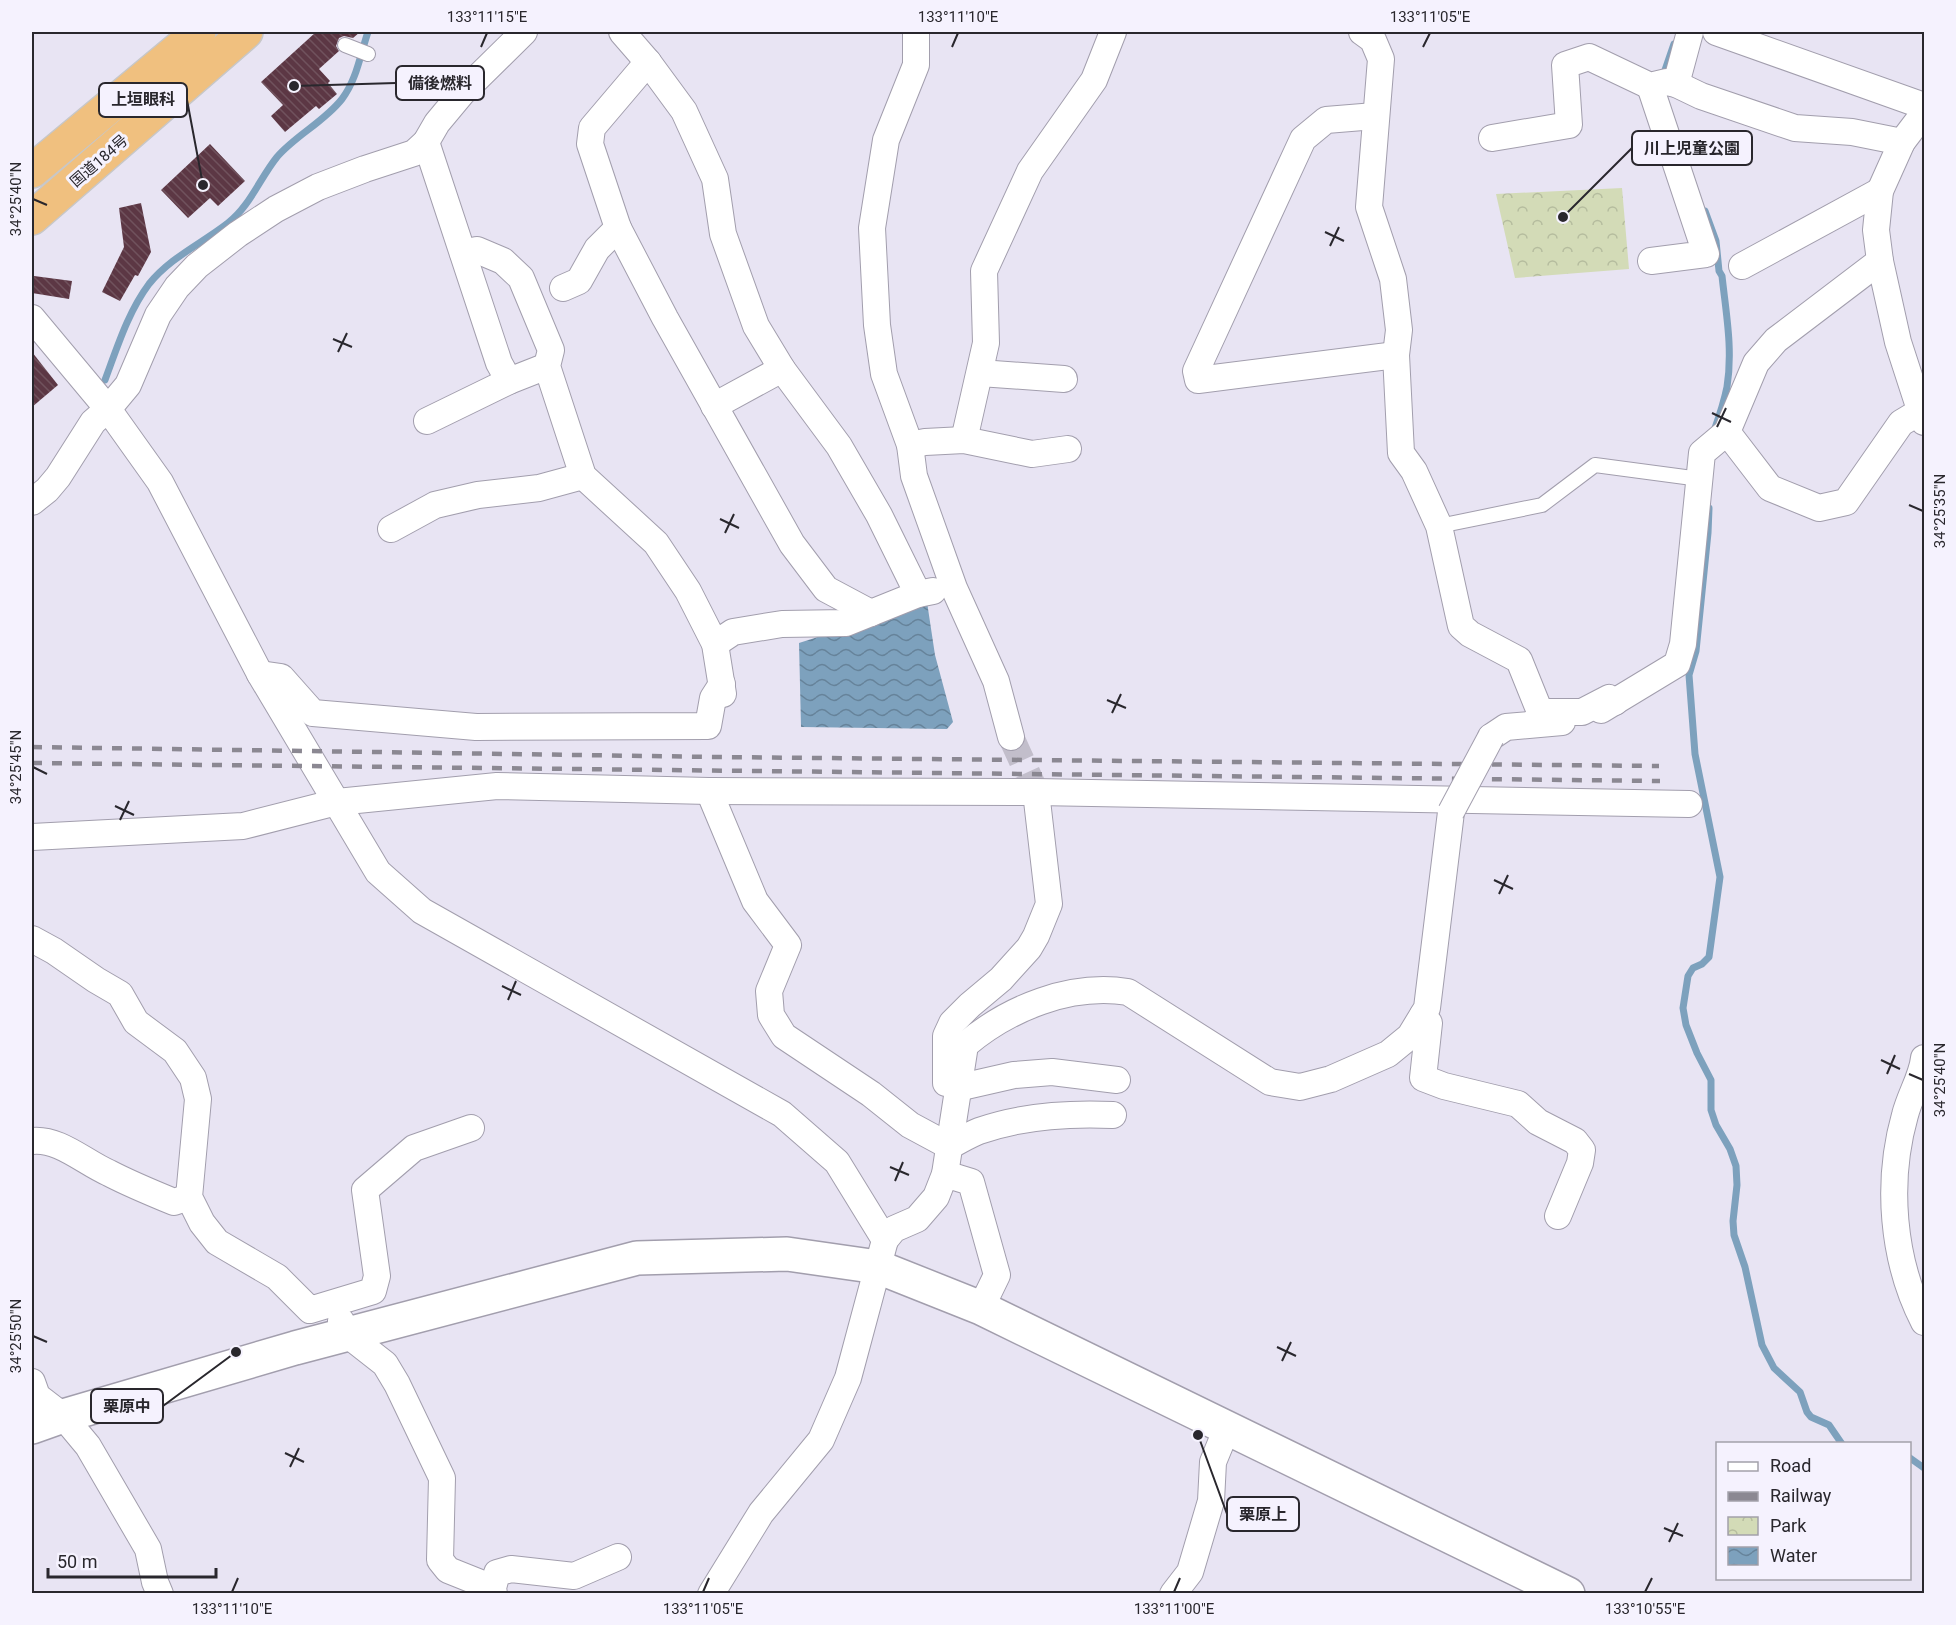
<svg xmlns="http://www.w3.org/2000/svg" width="1956" height="1625" font-family="Roboto,'Noto Sans JP',sans-serif">
<defs>
<pattern id="park-crowns" width="20" height="18" patternUnits="userSpaceOnUse" patternTransform="scale(1.5)"><rect width="20" height="18" fill="#d3dbb7"/><path d="M2 6a3 3 0 1 1 6 0M12 15a3 3 0 1 1 6 0" fill="none" stroke="#b5bc9e"/></pattern>
<pattern id="water-waves" width="16" height="10" patternUnits="userSpaceOnUse" patternTransform="scale(1.5)"><rect width="16" height="10" fill="#7da1bd"/><path d="M0 5q4-4 8 0t8 0" fill="none" stroke="#66839a"/></pattern>
<pattern id="building-back-hatch" width="6" height="6" patternUnits="userSpaceOnUse" patternTransform="scale(1.5)"><rect width="6" height="6" fill="#5c3744"/><path d="M-1 5l2 2M0 0l6 6M5-1l2 2" fill="none" stroke="#70525d"/></pattern>
</defs>
<rect width="100%" height="100%" fill="#e8e4f3"/>
<polygon fill="url(#park-crowns)" points="1622,188 1629,269 1515,278 1496,194"/>
<polygon fill="url(#water-waves)" points="927,602 935,655 953,722 947,729 801,727 799,643"/>
<g fill="none" stroke-linecap="round" stroke-linejoin="round">
<g stroke="#7da1bd" stroke-width="7">
<polyline points="1663,76 1674,44"/>
<path d="M 1705,211 L 1716,241 L 1719,271 L 1722,276 C 1726,313 1733,349 1727,387 C 1724,402 1719,417 1714,431"/>
<path d="M 105,380 C 117,348 128,312 149,284 C 171,257 201,244 228,223 C 250,206 260,178 277,157 C 296,135 324,122 342,99 C 357,79 360,55 368,32"/>
<polyline points="1709,508 1708,533 1696,651 1689,675 1695,754 1720,877 1709,957 1702,964 1693,968 1688,976 1683,1008 1686,1025 1697,1053 1711,1080 1711,1110 1716,1125 1730,1149 1736,1166 1737,1185 1733,1221 1734,1235 1745,1267 1762,1345 1774,1368 1800,1392 1807,1412 1811,1417 1829,1425 1842,1444"/>
<polyline points="1910,1458 1924,1468"/>
</g>
</g>
<g fill="url(#building-back-hatch)">
<polygon points="316,32 360,32 353,38 344,36 339,38 336,46 339,51 319,69 330,81 328,83 337,94 319,109 316,106 285,132 271,116 283,105 261,82"/>
<polygon points="210,144 245,181 218,206 210,198 188,218 161,190"/>
<polygon points="141,203 151,252 138,276 135,275 120,301 102,292 124,247 119,208"/>
<polygon points="34,276 72,281 69,299 32,293"/>
<polygon points="32,352 58,385 32,407"/>
</g>
<g fill="none" stroke-linecap="round" stroke-linejoin="round">
<polyline stroke="#c2becb" stroke-width="26" stroke-dasharray="26 13" stroke-linecap="butt" points="1011,737 1036,792"/>
<defs>
<g id="lane">
<polyline points="345,45 368,54"/>
<polyline points="1439,526 1542,505 1595,465 1700,479"/>
</g>
<g id="street">
<polyline points="622,32 648,62 684,111 715,179 723,234 756,326 782,369 839,446 879,515 918,594"/>
<polyline points="916,32 916,65 886,140 872,228 877,325 884,374 910,445 914,476 954,588 996,681 1011,737"/>
<polyline points="1362,32 1373,40 1381,59 1369,207 1393,279 1399,330 1396,355 1401,453 1414,471 1439,526 1461,626 1470,634 1519,660 1540,712 1582,712 1609,698 1615,702"/>
<polyline points="1716,32 1924,106"/>
<polyline points="648,62 592,128 590,144 618,228 665,318 792,544 826,589 871,613"/>
<polyline points="1676,84 1690,32"/>
<polyline points="1650,86 1706,254 1651,261"/>
<polyline points="1924,113 1902,142 1880,191 1876,230 1880,261 1898,342 1924,422"/>
<polyline points="1375,116 1326,120 1303,139 1196,371 1198,380 1396,355"/>
<polyline points="1492,138 1569,125 1565,65 1589,57 1650,86 1667,82 1676,84 1701,96 1795,128 1852,132 1902,142"/>
<polyline points="426,142 499,363 509,381"/>
<polyline points="463,253 477,250 503,261 521,278 551,350 547,366 583,476 656,543 688,591 715,644 723,694"/>
<polyline points="1742,266 1880,191"/>
<polyline points="563,288 579,281 597,249 618,228"/>
<polyline points="32,318 108,409 160,482 260,674 378,872 422,911 782,1114 837,1162 885,1240 848,1378 821,1440 761,1513 711,1594"/>
<polyline points="980,373 1064,379"/>
<polyline points="714,406 782,369"/>
<polyline points="427,421 509,381 547,366"/>
<polyline points="1727,432 1770,488 1819,508 1846,502 1901,423 1921,411"/>
<polyline points="964,440 986,343 984,271 1030,171 1094,80 1113,32"/>
<polyline points="910,445 925,442 964,440 1032,454 1068,449"/>
<polyline points="32,502 47,490 58,477 93,422 108,409 128,385 158,315 177,287 197,266 238,234 276,209 318,187 365,169 414,153 426,142 437,123 462,93 524,32"/>
<polyline points="391,529 435,505 478,495 539,488 583,476"/>
<polyline points="715,644 733,632 782,624 846,623 918,594 933,591"/>
<polyline points="260,674 281,677 313,713 476,727 708,726 713,698 722,684"/>
<polyline points="1601,710 1677,664 1683,644 1702,453 1727,432 1756,363 1776,340 1880,261"/>
<polyline points="1491,737 1506,727 1562,722"/>
<path d="M 709,791 L 755,901 L 788,945 L 769,991 L 771,1015 L 784,1036 L 871,1094 L 910,1125 L 949,1146 C 959,1141 969,1135 979,1131 C 1022,1116 1068,1113 1113,1115"/>
<polyline points="32,837 243,826 337,802 497,786 709,791 1036,792 1689,804"/>
<polyline points="32,939 54,951 96,980 120,994 136,1022 175,1051 193,1078 198,1099 189,1197 202,1223 217,1242 277,1277 310,1310 373,1291 377,1276 365,1190 414,1148 471,1128"/>
<polyline points="1423,1015 1429,1023 1423,1078 1444,1086 1518,1104 1538,1122 1575,1141 1582,1150 1580,1163 1558,1216"/>
<path d="M 1924,1058 C 1922,1077 1910,1095 1905,1115 C 1886,1182 1892,1260 1924,1322"/>
<polyline points="946,1083 946,1036 952,1023 970,1005 1001,979 1029,948 1036,936 1049,904 1036,792"/>
<polyline points="957,1088 1014,1075 1052,1072 1117,1080"/>
<path d="M 32,1141 C 59,1138 84,1162 109,1173 C 130,1184 152,1193 174,1202 L 189,1197"/>
<polyline points="945,1174 971,1182 997,1275 981,1308"/>
<path d="M 885,1240 L 894,1229 L 917,1219 L 936,1197 L 945,1174 L 965,1045 C 1009,1008 1070,983 1128,992 L 1270,1082 L 1300,1087 L 1331,1079 L 1388,1054 L 1410,1036 L 1427,1008 L 1451,812"/>
<polyline points="341,1321 348,1335 385,1364 397,1384 442,1478 440,1560 448,1570 493,1588"/>
<polyline points="32,1382 37,1396 63,1416 88,1446 148,1549 155,1582 160,1594"/>
<polyline points="494,1594 493,1588 497,1573 511,1569 574,1576 618,1557"/>
<polyline points="1173,1594 1190,1572 1211,1501 1213,1462 1227,1428"/>
</g>
<polyline id="secondary" points="32,1427 63,1416 295,1348 637,1258 787,1254 878,1267 981,1308 1568,1594"/>
<g id="highway">
<polyline points="32,171 199,32"/>
<polyline points="32,218 246,32"/>
</g>
</defs>
<use href="#lane" stroke="#a29ead" stroke-width="16"/>
<use href="#street" stroke="#a29ead" stroke-width="28"/>
<use href="#secondary" stroke="#a29ead" stroke-width="36"/>
<use href="#highway" stroke="#c7c7c8" stroke-width="36"/>
<use href="#lane" stroke="#fff" stroke-width="14"/>
<use href="#street" stroke="#fff" stroke-width="26"/>
<use href="#secondary" stroke="#fff" stroke-width="33"/>
<use href="#highway" stroke="#f0c07f" stroke-width="33"/>
<g stroke="#8b8892" stroke-width="4.5" stroke-dasharray="10 10" stroke-linecap="butt">
<polyline points="32,747 715,757 1659,766"/>
<polyline points="32,763 1660,781"/>
</g>
<defs>
<polyline id="street-bridge" points="1451,812 1491,737"/>
</defs>
<use href="#street-bridge" stroke="#a29ead" stroke-width="28" stroke-linecap="butt"/>
<use href="#street-bridge" stroke="#fff" stroke-width="26"/>
</g>
<path fill="none" stroke="#29272d" stroke-width="2" d="M 481,47 L 487,33M 952,47 L 958,33M 1423,47 L 1430,33M 33,199 L 47,205M 1325,232 L 1344,241M 1330,246 L 1339,227M 333,339 L 352,347M 338,352 L 347,333M 1712,413 L 1731,422M 1717,427 L 1726,408M 1909,505 L 1923,511M 720,519 L 739,528M 725,533 L 734,514M 1107,700 L 1126,708M 1112,713 L 1121,694M 33,767 L 47,774M 115,806 L 134,815M 120,820 L 129,801M 1494,880 L 1513,889M 1499,894 L 1508,875M 502,986 L 521,995M 508,1000 L 516,981M 1881,1060 L 1900,1069M 1887,1074 L 1895,1055M 1909,1074 L 1923,1080M 890,1167 L 909,1175M 895,1181 L 903,1162M 33,1336 L 47,1342M 1277,1347 L 1296,1356M 1282,1361 L 1291,1342M 285,1453 L 304,1462M 290,1467 L 299,1448M 1664,1528 L 1683,1536M 1669,1542 L 1678,1523M 232,1592 L 238,1578M 703,1592 L 709,1578M 1174,1592 L 1180,1578M 1645,1592 L 1652,1578"/>
<g text-anchor="middle" dominant-baseline="central" stroke-width="6" stroke-linejoin="round" paint-order="stroke">
<g font-size="15" fill="#29272d" stroke="#f5f2fe">
<text transform="translate(99 161) rotate(-41)">国道184号</text>
</g>
</g>
<path fill="none" stroke="#29272d" stroke-width="2" d="M294 86L396 83M203 185L187 100M1563 217L1632 148M236 1352L163 1406M1198 1435L1227 1514"/>
<g fill="#29272d" stroke="#f5f2fe" stroke-width="2">
<circle cx="294" cy="86" r="6"/>
<circle cx="203" cy="185" r="6"/>
<circle cx="1563" cy="217" r="6"/>
<circle cx="236" cy="1352" r="6"/>
<circle cx="1198" cy="1435" r="6"/>
</g>
<g fill="#f5f2fe" stroke="#29272d" stroke-width="2">
<rect x="396" y="66" width="88" height="34" rx="6"/>
<rect x="99" y="83" width="88" height="34" rx="6"/>
<rect x="1632" y="131" width="120" height="34" rx="6"/>
<rect x="91" y="1389" width="72" height="34" rx="6"/>
<rect x="1227" y="1497" width="72" height="34" rx="6"/>
</g>
<g font-size="16" text-anchor="middle" font-weight="bold" fill="#29272d">
<text x="440" y="89">備後燃料</text>
<text x="143" y="105">上垣眼科</text>
<text x="1692" y="154">川上児童公園</text>
<text x="127" y="1412">栗原中</text>
<text x="1263" y="1520">栗原上</text>
</g>
<rect width="1956" height="1625" fill="none" stroke="#f5f2fe" stroke-width="66"/>
<rect x="1716" y="1442" width="195" height="138" fill="#f5f2fe" stroke="#a3a1aa" stroke-width="1.5"/>
<rect x="1728" y="1462" width="30" height="9" fill="#ffffff" stroke="#a3a1aa" stroke-width="1.5"/>
<text x="1770" y="1472" font-size="18" fill="#29272d">Road</text>
<rect x="1728" y="1492" width="30" height="9" fill="#8b8892" stroke="#a3a1aa" stroke-width="1.5"/>
<text x="1770" y="1502" font-size="18" fill="#29272d">Railway</text>
<rect x="1728" y="1517" width="30" height="18" fill="url(#park-crowns)" stroke="#a3a1aa" stroke-width="1.5"/>
<text x="1770" y="1532" font-size="18" fill="#29272d">Park</text>
<rect x="1728" y="1547" width="30" height="18" fill="url(#water-waves)" stroke="#a3a1aa" stroke-width="1.5"/>
<text x="1770" y="1562" font-size="18" fill="#29272d">Water</text>
<path d="M48 1568v9h168v-9" fill="none" stroke="#29272d" stroke-width="3"/>
<text x="57" y="1568" font-size="18" fill="#29272d" stroke="#f5f2fe" stroke-width="4.5" paint-order="stroke">50 m</text>
<rect x="33" y="33" width="1890" height="1559" fill="none" stroke="#29272d" stroke-width="2"/>
<g font-size="15" text-anchor="middle" fill="#29272d">
<text x="487" y="22">133°11'15"E</text>
<text x="958" y="22">133°11'10"E</text>
<text x="1430" y="22">133°11'05"E</text>
<text transform="translate(16 199) rotate(-90)" y="5">34°25'40"N</text>
<text transform="translate(1940 511) rotate(-90)" y="5">34°25'35"N</text>
<text transform="translate(16 767) rotate(-90)" y="5">34°25'45"N</text>
<text transform="translate(1940 1080) rotate(-90)" y="5">34°25'40"N</text>
<text transform="translate(16 1336) rotate(-90)" y="5">34°25'50"N</text>
<text x="232" y="1614">133°11'10"E</text>
<text x="703" y="1614">133°11'05"E</text>
<text x="1174" y="1614">133°11'00"E</text>
<text x="1645" y="1614">133°10'55"E</text>
</g>
</svg>
